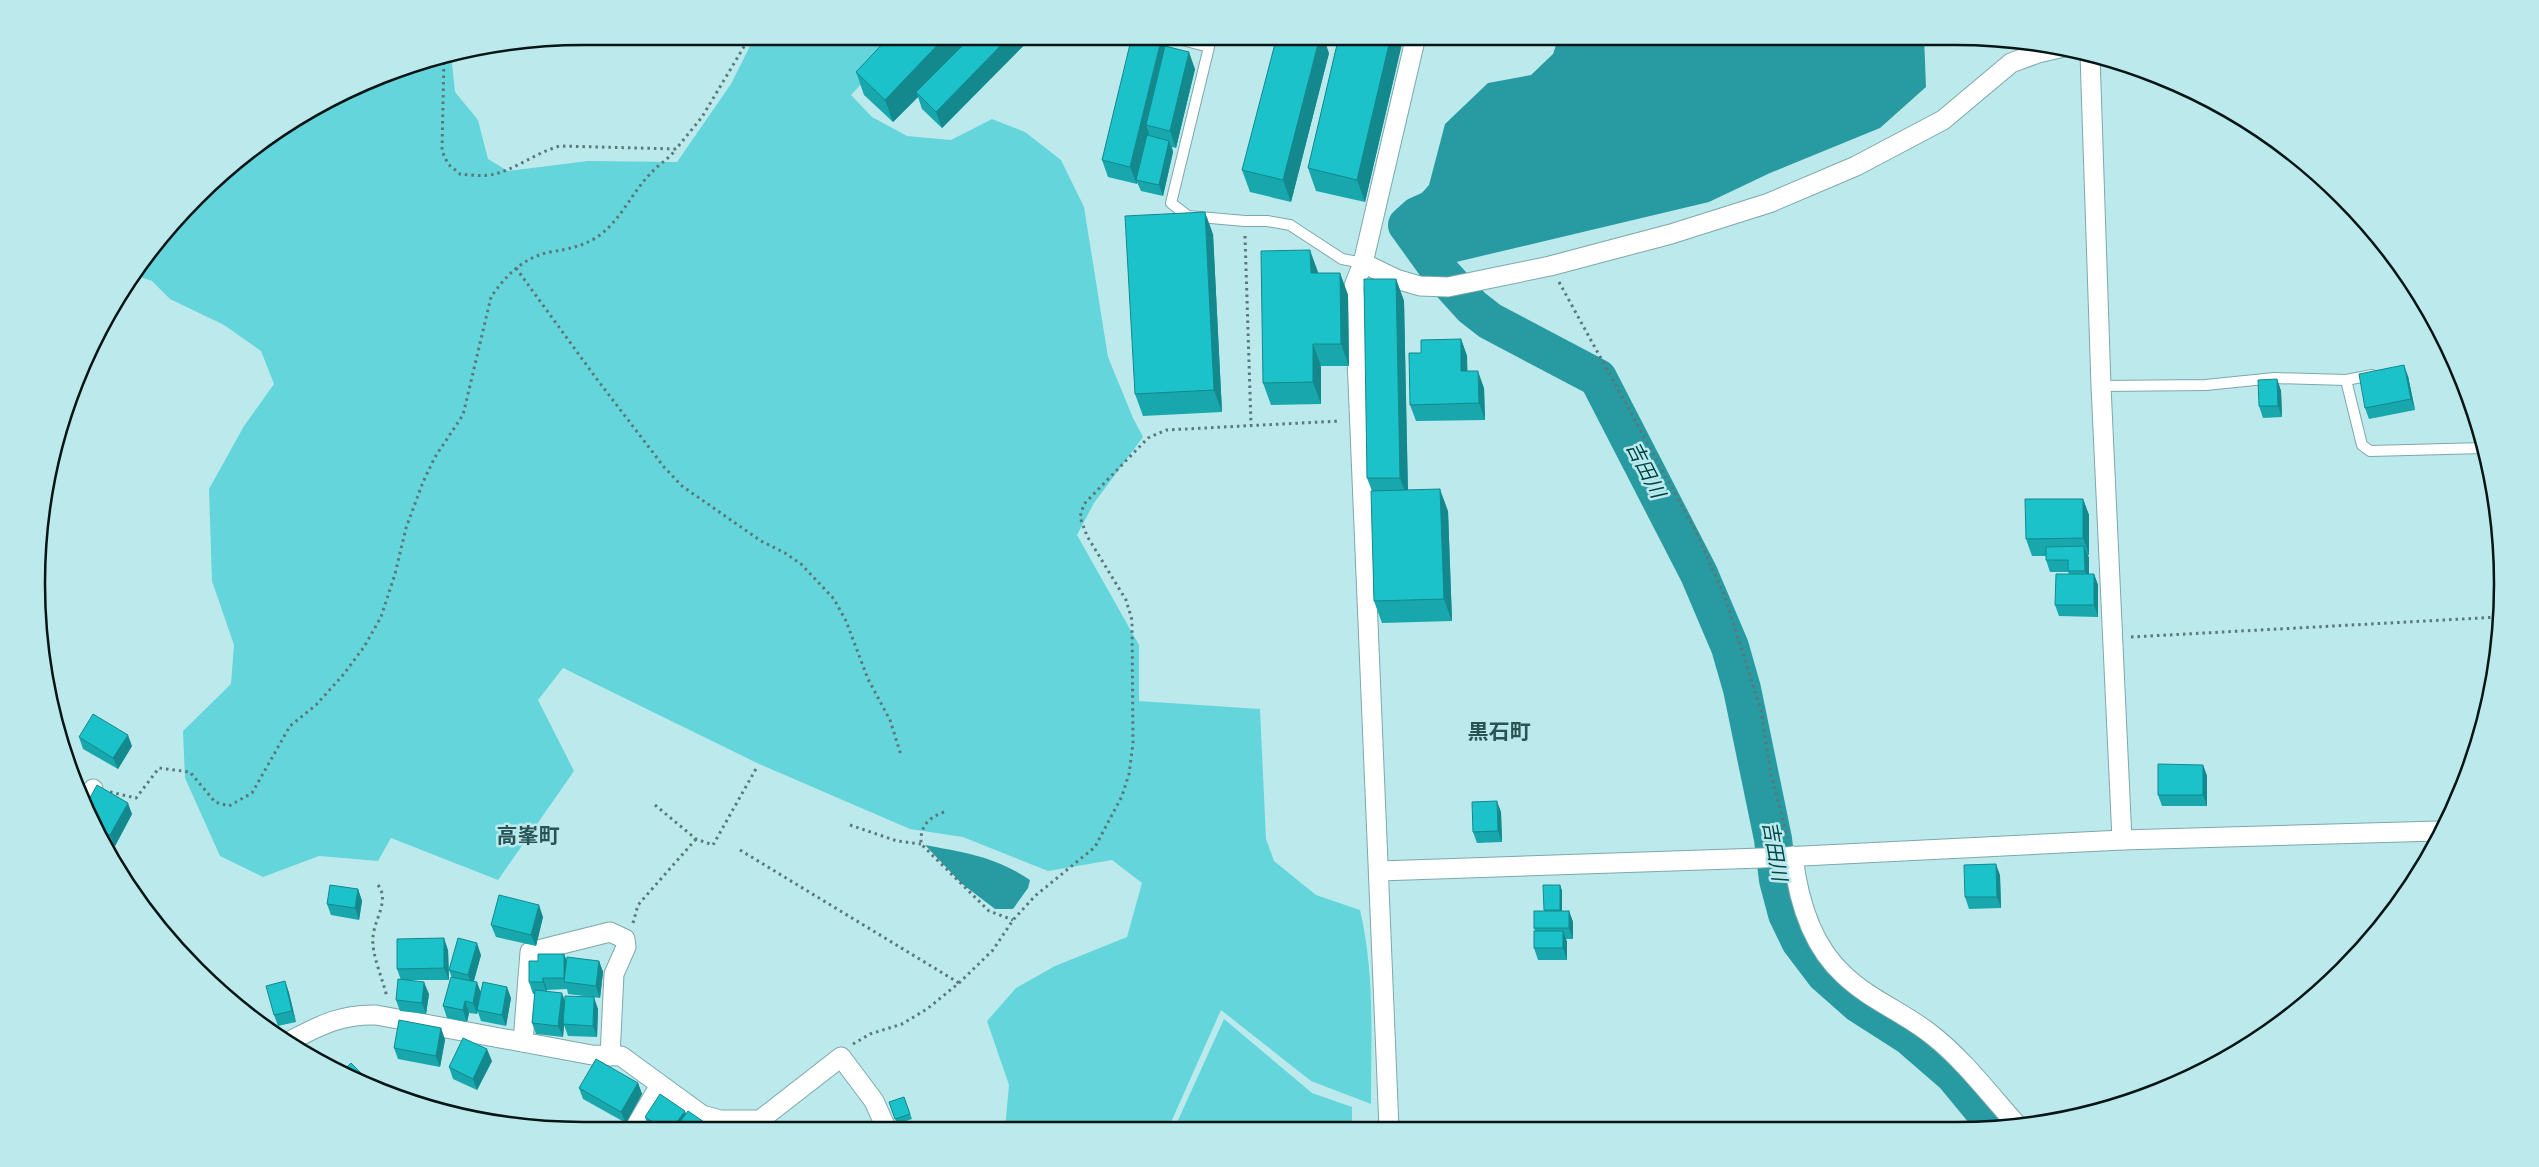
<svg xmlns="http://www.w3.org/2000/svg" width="2539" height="1167" font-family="'Alegreya Sans','Noto Sans JP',sans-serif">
<rect width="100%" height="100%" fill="#bceaec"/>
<g fill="#64d5db">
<path d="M 755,36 L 907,36 L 851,95 L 872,117 L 907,136 L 951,140 L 992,119 L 1025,132 L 1061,160 L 1084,207 L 1108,357 L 1133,418 L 1143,437 L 1094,503 L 1077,535 L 1139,645 L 1139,701 L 1260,709 L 1266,839 L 1274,861 L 1316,895 L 1360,910 C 1375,974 1371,1038 1371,1104 L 1311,1081 L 1221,1010 L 1168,1129 L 1063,1127 L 1062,1129 L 1005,1129 L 1009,1085 L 987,1021 L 1016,988 L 1055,966 L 1127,937 L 1142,883 L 1112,860 L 1048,871 L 963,837 L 910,829 L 757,763 L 563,668 L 538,700 L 574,771 L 498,880 L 391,838 L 378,861 L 319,856 L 263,877 L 220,856 L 185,778 L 183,731 L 231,684 L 234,645 L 212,581 L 209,489 L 244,426 L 274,384 L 261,351 L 224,325 L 170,299 L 152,281 L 134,275 L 172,223 L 223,172 L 310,110 L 407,65 L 451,54 L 455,92 L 478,120 L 488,159 L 508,171 L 588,161 L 677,162 L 731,84 Z"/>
<polygon points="1224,1019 1312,1093 1352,1107 1352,1128 1174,1129"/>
</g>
<g fill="#279ba1">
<polygon points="1559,36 1924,36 1926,87 1880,128 1770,173 1709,202 1452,263 1406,211 1429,185 1445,124 1488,83 1531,75 1553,54"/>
<path d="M 925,845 C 966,853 994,856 1030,880 L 1028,888 L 1013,909 L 995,909 L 961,883 Z"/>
</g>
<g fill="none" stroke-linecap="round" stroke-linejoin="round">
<polyline stroke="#279ba1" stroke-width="38" points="1460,197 1417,216 1407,225 1443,275 1472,307 1490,321 1598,378 1699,574 1730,647 1742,689 1773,839 1778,880 1787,914 1800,941 1825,974 1859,1004 1909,1036 1954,1075 1996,1126"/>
<defs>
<g id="lane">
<polyline points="1167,36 1209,47 1171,203 1188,216 1245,221 1267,221 1290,225 1342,259 1363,263"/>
<polyline points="2346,380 2362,445 2370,451 2484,448"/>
<polyline points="2101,386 2206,385 2274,378 2346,380 2372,375"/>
</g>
<g id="street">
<polyline points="2090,55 2101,386 2122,840"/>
<polyline points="1363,263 1396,279 1420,286 1448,287 1550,266 1671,234 1769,203 1856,166 1943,120 2011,63 2038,53 2064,47"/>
<polyline points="85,802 93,789"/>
<path d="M 1793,856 C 1798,899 1811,945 1844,975 C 1870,1000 1905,1013 1932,1035 C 1964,1060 1990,1095 2018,1126"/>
<polyline points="1379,871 1761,858 2122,840 2439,831"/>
<path d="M 288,1042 C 319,1026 340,1014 376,1015 L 592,1055 L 621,1056 L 702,1115 L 720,1120 L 760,1120 L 841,1057 L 874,1101 L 887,1130"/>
<polyline points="523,1042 530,952 610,932 625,939 626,947 614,974 610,1056"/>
<polyline points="1389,1128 1354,286 1363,263 1416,36"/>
<polyline points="633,1131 660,1085"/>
</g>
</defs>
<use href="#lane" stroke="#7ca8aa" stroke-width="12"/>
<use href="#street" stroke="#7ca8aa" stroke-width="21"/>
<g stroke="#597879" stroke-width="3" stroke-dasharray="2.5 4" stroke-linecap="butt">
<path d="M 444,56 L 442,151 L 448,164 L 460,174 C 471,175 484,177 495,174 C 518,168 537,152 560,146 L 676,149 L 702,117 L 745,45 L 743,36"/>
<polyline points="1245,236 1251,425"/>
<polyline points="516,268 596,378 664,467 682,486 761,541 785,553 801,564 834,599 846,621 868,679 890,720 901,755"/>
<polyline points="1559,282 1694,528 1725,597 1761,710 1771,775 1788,838"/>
<polyline points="104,322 118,298"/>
<polyline points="52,456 68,418 87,360"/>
<polyline points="2131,637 2499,617"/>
<path d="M 110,792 L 136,798 L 159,768 L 190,772 L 215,802 L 229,806 L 252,793 L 290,726 L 316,705 L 343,675 L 364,647 L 381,617 L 395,574 L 406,528 L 423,482 L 435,457 L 463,415 L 491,297 C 505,276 524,257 550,252 C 568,249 581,247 597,237 C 620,222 632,192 651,173 C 659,164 669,159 676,149"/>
<polyline points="655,805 696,839 713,845 757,767"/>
<path d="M 944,812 C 928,818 920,826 921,844 L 989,911 L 1013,920"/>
<polyline points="850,825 897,841 921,844"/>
<polyline points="740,850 959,983"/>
<path d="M 378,885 C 390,900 374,920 373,937 C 371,953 383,980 387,997"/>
<polyline points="633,923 638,905 696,839"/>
<polyline points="853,1044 870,1034 902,1024 927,1009 959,983 993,950 1013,920 1035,896 1095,847 1122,796 1129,774 1133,743 1132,620 1126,600 1087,536 1080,517 1084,504 1148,438 1166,430 1340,421"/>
</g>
<use href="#lane" stroke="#fff" stroke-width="10"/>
<use href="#street" stroke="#fff" stroke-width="19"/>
</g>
<g fill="#17a7ad">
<polygon points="890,36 1033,36 942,128 922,109 918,97 893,122 864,95 856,72"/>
<polygon points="1339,36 1402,36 1403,39 1365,202 1316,191 1308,168"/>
<polygon points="1168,47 1195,69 1176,148 1172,147 1173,152 1163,196 1141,191 1137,182 1137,184 1108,177 1102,160"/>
<polygon points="1329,53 1291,202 1250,192 1242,170"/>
<polygon points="1213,234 1222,412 1143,416 1135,394"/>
<polygon points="1318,272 1318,273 1340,273 1348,295 1349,366 1321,366 1321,404 1271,405 1263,383"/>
<polygon points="1396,279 1404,301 1408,490 1448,511 1452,621 1382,623 1374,601 1372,491 1367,478"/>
<polygon points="1461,339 1467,356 1467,371 1484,388 1485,420 1416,421 1410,405 1421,353"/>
<polygon points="2408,376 2415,410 2369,419 2365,408"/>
<polygon points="2277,379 2281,391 2282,417 2263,418 2259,406"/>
<polygon points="2083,499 2089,515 2089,555 2088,555 2089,558 2089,574 2094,574 2098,585 2098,617 2059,616 2055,605 2069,574 2068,572 2050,572 2046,560 2046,556 2032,556 2026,539"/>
<polygon points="79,737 132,746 118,769 83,749"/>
<polygon points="2203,765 2207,776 2207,806 2162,806 2158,795"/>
<polygon points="86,805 132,814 115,846 103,840 107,851"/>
<polygon points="1501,812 1502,842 1477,843 1473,832"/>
<polygon points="2000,875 2001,908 1969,909 1965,897"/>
<polygon points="1560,885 1562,891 1562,911 1569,911 1573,922 1573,939 1566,939 1567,942 1567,960 1538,960 1534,948 1535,931 1534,928"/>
<polygon points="358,889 362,901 359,920 331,915 327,904"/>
<polygon points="543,917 536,946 496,937 491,925"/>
<polygon points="448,950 449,980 408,980 429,994 426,1014 400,1011 396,1000 401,980 397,969"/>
<polygon points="564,954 567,962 599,961 603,972 600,998 568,994 567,989 547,990 547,992 564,1000 598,1009 597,1037 568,1036 564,1025 563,1037 536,1034 532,1023 535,994 533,994 529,982"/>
<polygon points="481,955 474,981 481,992 511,998 506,1026 481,1021 478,1012 477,1014 469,1013 467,1022 447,1018 443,1006 452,978 449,970"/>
<polygon points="285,981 289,993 296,1022 278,1026 274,1015"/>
<polygon points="441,1028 445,1040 440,1067 398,1059 394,1048"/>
<polygon points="492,1061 477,1090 453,1079 449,1067"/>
<polygon points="638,1083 642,1094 626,1123 583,1099 579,1088"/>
<polygon points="904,1097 912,1119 897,1124 889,1102"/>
<polygon points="686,1114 709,1130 652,1131 649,1128 645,1117"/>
</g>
<g fill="#13888d">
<polygon points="946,36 975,36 916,92 918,97 893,122 885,100"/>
<polygon points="1010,36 1033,36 942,128 936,112"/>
<polygon points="1162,36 1165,36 1169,48 1146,125 1149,133 1138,180 1136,180 1137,182 1137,184 1130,167"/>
<polygon points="1320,36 1323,36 1329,53 1291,202 1283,180"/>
<polygon points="1391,36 1402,36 1403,39 1365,202 1357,180"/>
<polygon points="1189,52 1195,69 1176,148 1170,131"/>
<polygon points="1169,141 1173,152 1163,196 1159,185"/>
<polygon points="1205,212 1213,234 1222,412 1214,390"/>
<polygon points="1310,250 1318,272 1319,295 1311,273"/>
<polygon points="1340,273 1348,295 1349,366 1341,344"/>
<polygon points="1396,279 1404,301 1408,500 1400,478"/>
<polygon points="1461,339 1467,356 1468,388 1461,371"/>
<polygon points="1313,344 1321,366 1321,404 1313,382"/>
<polygon points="2404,365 2408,376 2415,410 2411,399"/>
<polygon points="1478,371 1484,388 1485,420 1479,403"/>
<polygon points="2277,379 2281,391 2282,417 2278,406"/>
<polygon points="1440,489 1448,511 1452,621 1444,599"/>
<polygon points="2083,499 2089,515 2089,555 2083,538"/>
<polygon points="2084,546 2089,558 2089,582 2085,571"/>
<polygon points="2094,574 2098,585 2098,617 2094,605"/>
<polygon points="128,735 132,746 118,769 113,758"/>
<polygon points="2203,765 2207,776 2207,806 2203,795"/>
<polygon points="1497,801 1501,812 1502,842 1498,831"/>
<polygon points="128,803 132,814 115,846 110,835"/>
<polygon points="103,839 107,850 107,851 102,841"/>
<polygon points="1996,864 2000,875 2001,908 1997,897"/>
<polygon points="1560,885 1562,891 1562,916 1560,910"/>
<polygon points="358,889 362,901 359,920 355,908"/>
<polygon points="539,905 543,917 536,946 531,935"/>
<polygon points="1569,911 1573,922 1573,939 1569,928"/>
<polygon points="1563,931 1567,942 1567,960 1563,948"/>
<polygon points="444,938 448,950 449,980 444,968"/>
<polygon points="477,943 481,955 472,987 468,975"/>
<polygon points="564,954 568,965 566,982 564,978"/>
<polygon points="599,961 603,972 600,998 596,986"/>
<polygon points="543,978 547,990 547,993 543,982"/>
<polygon points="285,981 289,993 296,1022 292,1011"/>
<polygon points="424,982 429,994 426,1014 422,1003"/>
<polygon points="477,982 481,993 477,1010 477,1014 473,1003"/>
<polygon points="507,987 511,998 506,1026 502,1015"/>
<polygon points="562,993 566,1004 563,1037 558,1026"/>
<polygon points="594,997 598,1009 597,1037 593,1026"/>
<polygon points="465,1001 469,1013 467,1022 463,1010"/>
<polygon points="441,1028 445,1040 440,1067 436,1056"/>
<polygon points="487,1049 492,1061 477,1090 473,1079"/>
<polygon points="370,1082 372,1088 367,1085"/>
<polygon points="638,1083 642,1094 626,1123 621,1112"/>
<polygon points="685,1111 689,1122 683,1130 671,1130"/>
<polygon points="707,1124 709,1130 702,1130"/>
</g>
<g fill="#1bc2c9" stroke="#13888d">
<polygon points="890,36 946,36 885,100 856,72"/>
<polygon points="972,36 1010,36 936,112 916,92"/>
<polygon points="1132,36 1162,36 1130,167 1102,160"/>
<polygon points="1277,36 1320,36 1283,180 1242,170"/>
<polygon points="1339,36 1391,36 1357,180 1308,168"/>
<polygon points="1165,46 1189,52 1170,131 1146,125"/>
<polygon points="1147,135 1169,141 1159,185 1136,180"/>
<polygon points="1205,212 1214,390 1135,394 1125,216"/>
<polygon points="1310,250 1311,273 1340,273 1341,344 1313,344 1313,382 1263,383 1261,251"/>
<polygon points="1364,279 1396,279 1400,478 1367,478"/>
<polygon points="1461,339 1461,371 1478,371 1479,403 1410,405 1409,353 1421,353 1421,340"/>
<polygon points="2404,365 2411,399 2365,408 2359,374"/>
<polygon points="2277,379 2278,406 2259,406 2258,380"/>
<polygon points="1440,489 1444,599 1374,601 1371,491"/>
<polygon points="2025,499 2083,499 2083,538 2026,539"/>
<polygon points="2084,546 2085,571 2068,571 2068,560 2046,560 2046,547"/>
<polygon points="2056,574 2094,574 2094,605 2055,605"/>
<polygon points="93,714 128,735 113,758 79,737"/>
<polygon points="2158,764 2203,765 2203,795 2158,795"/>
<polygon points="97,785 128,803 110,835 96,827 86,805"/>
<polygon points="1497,801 1498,831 1473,832 1472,802"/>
<polygon points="1996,864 1997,897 1965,897 1964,865"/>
<polygon points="330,885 358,889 355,908 327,904"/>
<polygon points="1543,885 1560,885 1560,910 1544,910"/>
<polygon points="499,895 539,905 531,935 491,925"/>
<rect x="1534" y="911" width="35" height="17"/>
<rect x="1534" y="931" width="29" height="17"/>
<polygon points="444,938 444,968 397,969 397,939"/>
<polygon points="458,938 477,943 468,975 449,970"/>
<polygon points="538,954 564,954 564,978 543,978 543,982 529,982 529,961 538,961"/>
<polygon points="567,957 599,961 596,986 564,982"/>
<polygon points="451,977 477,982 473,1003 465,1001 463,1010 443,1006"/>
<polygon points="398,979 424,982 422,1003 396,1000"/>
<polygon points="285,981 292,1011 274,1015 266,986"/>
<polygon points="483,982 507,987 502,1015 477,1010"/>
<polygon points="535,990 562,993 558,1026 532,1023"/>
<polygon points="565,996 594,997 593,1026 563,1024"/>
<polygon points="399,1020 441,1028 436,1056 394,1048"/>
<polygon points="463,1038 487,1049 473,1079 449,1067"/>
<polygon points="596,1059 638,1083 621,1112 579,1088"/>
<polygon points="351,1063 370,1082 367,1085 341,1073"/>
<polygon points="660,1094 685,1111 671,1130 665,1130 645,1117"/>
<polygon points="904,1097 910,1114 895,1119 889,1102"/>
<polygon points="688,1111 707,1124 702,1130 674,1130"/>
<polygon points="638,1126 646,1131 636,1131"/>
</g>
<g text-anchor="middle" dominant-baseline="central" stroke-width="5" stroke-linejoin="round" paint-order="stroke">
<g font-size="20" font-style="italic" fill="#004649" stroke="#bceaec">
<text transform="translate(1645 470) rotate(63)">吉田川</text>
<text transform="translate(1774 851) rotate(80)">吉田川</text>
</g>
<g font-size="21" font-weight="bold" fill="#295456" stroke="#bceaec">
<text x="1499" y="732">黒石町</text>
<text x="528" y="836">高峯町</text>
</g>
</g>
<path d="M0 0H2539V1167H0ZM583 45H1956A538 538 0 0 1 2494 583V584A538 538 0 0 1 1956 1122H583A538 538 0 0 1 45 584V583A538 538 0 0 1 583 45Z" fill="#bceaec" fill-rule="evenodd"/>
<path fill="none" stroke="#041516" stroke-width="2.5" d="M583 45H1956A538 538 0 0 1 2494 583V584A538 538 0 0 1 1956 1122H583A538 538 0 0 1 45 584V583A538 538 0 0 1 583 45Z"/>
</svg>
